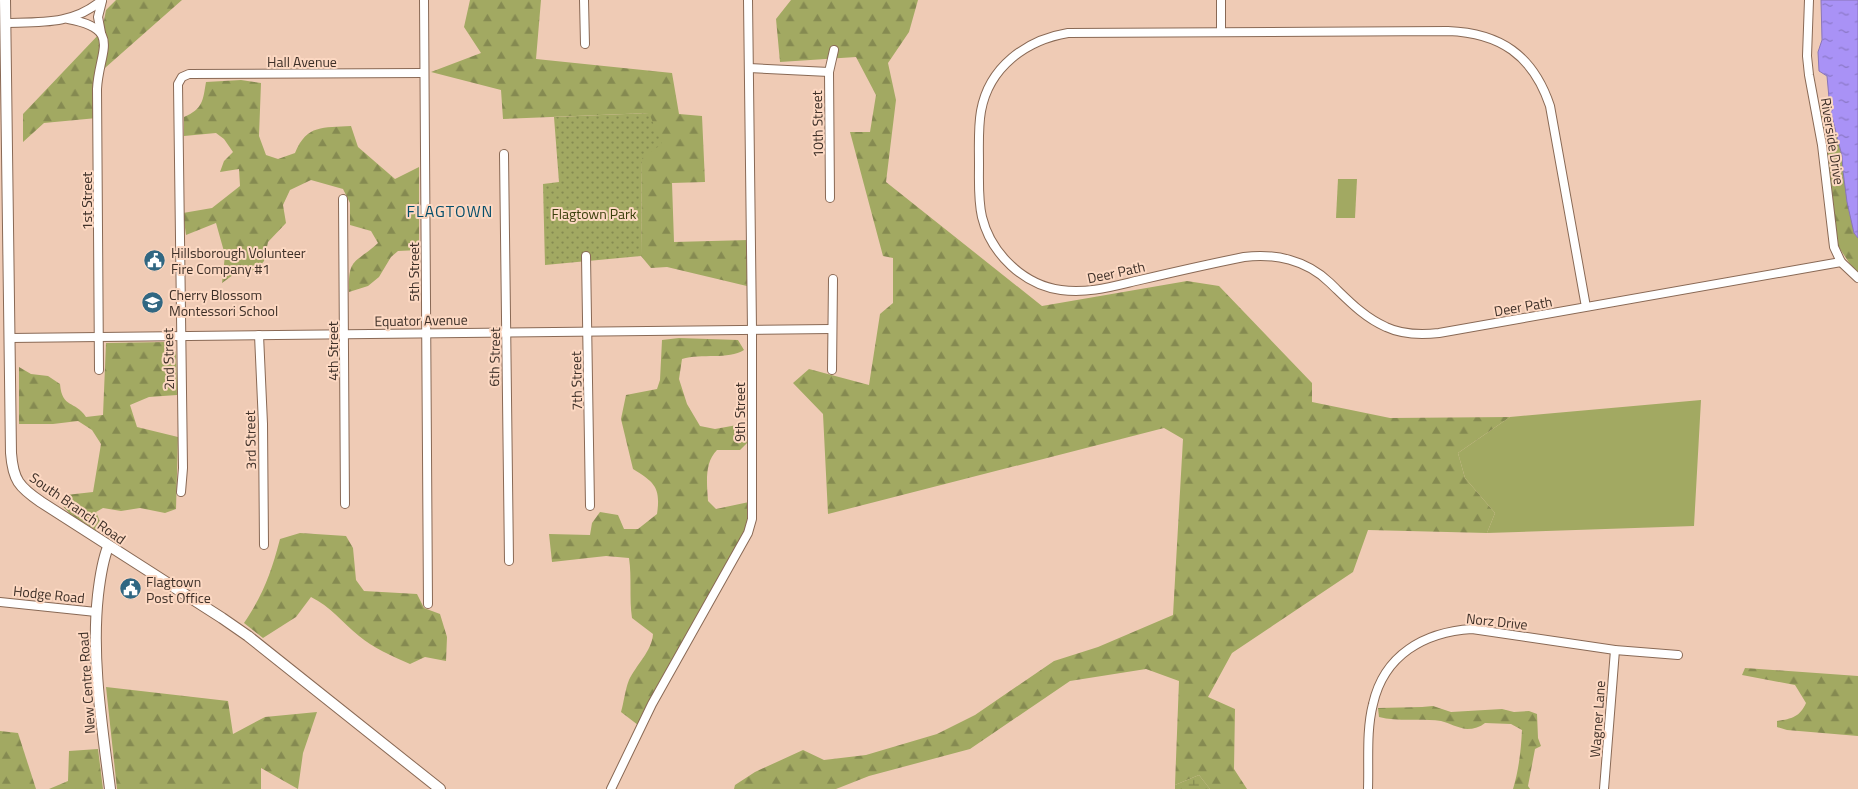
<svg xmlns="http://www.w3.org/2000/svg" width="1858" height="789" font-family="'Titillium Web',sans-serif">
<defs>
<pattern id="forest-firs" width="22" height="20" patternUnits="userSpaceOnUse" patternTransform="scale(1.25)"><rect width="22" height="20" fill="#a2a962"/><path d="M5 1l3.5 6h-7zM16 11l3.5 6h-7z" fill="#858a51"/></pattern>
<pattern id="wetland-marsh" width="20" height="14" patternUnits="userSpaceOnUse" patternTransform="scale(1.25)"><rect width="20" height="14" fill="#a2a962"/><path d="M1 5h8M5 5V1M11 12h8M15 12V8" fill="none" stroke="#858a51"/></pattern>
<pattern id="park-dots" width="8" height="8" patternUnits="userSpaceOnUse" patternTransform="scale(1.25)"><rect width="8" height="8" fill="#a2a962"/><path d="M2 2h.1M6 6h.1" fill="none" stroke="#858a51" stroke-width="1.8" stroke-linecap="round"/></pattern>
<pattern id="water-ripples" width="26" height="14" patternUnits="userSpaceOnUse" patternTransform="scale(1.25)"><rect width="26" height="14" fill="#a992f6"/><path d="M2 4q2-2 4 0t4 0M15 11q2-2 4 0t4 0" fill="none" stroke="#8b78c7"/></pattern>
</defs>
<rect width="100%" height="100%" fill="#efcbb5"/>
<g fill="#a2a962">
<polygon points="1338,179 1357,179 1355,218 1336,218"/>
<polygon points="1701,400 1694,526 1487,533 1495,513 1465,478 1458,453 1510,417"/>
</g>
<g fill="url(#forest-firs)">
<polygon points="116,0 182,0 97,75 97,118 44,123 23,142 23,114 102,31 106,10"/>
<polygon points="470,0 541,0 536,59 672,73 679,114 702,116 705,182 672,183 674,242 749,240 751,287 667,267 651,268 641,256 642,158 649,113 503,119 501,90 431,72 481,53 464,27"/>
<polygon points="791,0 918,0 909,32 888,63 896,100 886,182 1042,306 1187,281 1219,286 1312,383 1312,402 1390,418 1510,417 1458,453 1465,478 1495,513 1487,533 1368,530 1353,572 1232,653 1208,697 1235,709 1234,769 1247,789 1210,789 1199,775 1175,785 1179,681 1146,669 1070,681 970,749 869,776 836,789 734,789 735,785 755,772 803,750 824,760 866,755 937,734 975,715 1054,661 1098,647 1173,615 1183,439 1164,428 828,514 823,414 793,383 809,369 869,385 880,314 893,303 893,258 883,256 850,132 870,132 876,95 856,57 780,62 776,19"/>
<path d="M 241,80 L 261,83 L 259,136 L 266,155 L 278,159 L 295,153 C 307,124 323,128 351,126 L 358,147 L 395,179 L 419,167 L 419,250 L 398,251 L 391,257 L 379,277 L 368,286 L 349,292 C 348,257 355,264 378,243 L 371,231 L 350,225 L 350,203 L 343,189 L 311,180 L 290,190 L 283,205 L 286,223 L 268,242 L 264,261 L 257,270 L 237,272 L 222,283 L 225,255 L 216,223 L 186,235 L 183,213 L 212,208 L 240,186 L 239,169 L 220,172 L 224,161 L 233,152 L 224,139 L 216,133 L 184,136 L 184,117 C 203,109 203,100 206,82 Z"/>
<polygon points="1828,97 1842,156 1843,171 1854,233 1858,238 1858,276 1838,246 1815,109"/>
<path d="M 679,338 L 738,340 L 744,350 C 728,360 702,353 682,359 L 679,379 L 687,404 L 700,426 L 715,429 L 737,425 L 745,429 L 747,443 L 740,450 L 717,450 C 704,463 707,484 708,501 L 716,509 L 749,502 L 749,519 L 745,534 L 638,725 L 621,712 C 624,702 625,690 629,680 C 636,665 652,651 653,634 L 632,618 C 629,598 632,578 629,558 L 606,556 L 552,562 L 549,534 L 590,535 L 592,523 L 600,512 L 618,515 L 624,529 L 638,529 L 657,514 C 661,487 654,482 633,469 L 621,419 L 626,395 L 657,389 L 660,380 L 662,340 Z"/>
<path d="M 167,342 L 176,352 L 177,395 L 149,397 L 130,405 L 137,427 L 178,437 L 176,509 L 165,513 L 140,508 L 121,511 L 103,508 L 96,512 L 101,524 L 97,531 L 70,514 L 60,503 L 66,495 L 93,492 L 101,444 L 92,430 L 78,421 L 53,424 L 19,424 L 19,367 L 31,374 L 48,376 L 60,384 C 62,409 75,400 86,417 L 103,415 L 106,343 Z"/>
<path d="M 300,533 L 346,536 L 353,548 L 356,580 L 364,591 L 417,594 L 424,608 L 440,614 L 447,637 L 446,661 L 425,657 L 410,664 C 392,656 373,648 359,636 C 342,622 331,607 311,597 L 296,617 L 263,638 L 244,623 C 264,593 271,573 280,539 Z"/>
<path d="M 1745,668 L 1858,676 L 1858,736 L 1787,730 L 1777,727 L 1777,721 C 1791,719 1800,717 1806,703 L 1795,685 L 1742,675 Z"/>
<polygon points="106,687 228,701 233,734 265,717 317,712 303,753 298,789 261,768 261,789 117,789"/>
<path d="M 1433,706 L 1451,712 L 1502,709 L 1514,712 L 1529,711 L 1537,714 L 1538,738 L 1541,746 L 1535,749 L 1528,786 L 1530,789 L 1513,789 C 1519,769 1521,750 1522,730 L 1511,724 L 1485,723 C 1480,727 1474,729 1467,729 C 1457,728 1450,723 1441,721 C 1421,718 1397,722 1379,717 L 1378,708 L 1422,707 Z"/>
<polygon points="0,731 18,733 36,789 0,789"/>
<polygon points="98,749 103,789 49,789 68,781 69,751"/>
</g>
<polygon fill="url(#wetland-marsh)" points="1199,775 1210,789 1175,789 1175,785"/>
<polygon fill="url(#park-dots)" points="649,113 662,144 642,158 641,256 545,265 543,184 559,182 554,117"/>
<polygon fill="url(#water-ripples)" stroke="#8975b8" points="1821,0 1858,0 1858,238 1854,233 1847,202 1843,171 1842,156 1830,109 1827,76 1819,71 1818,52 1822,40"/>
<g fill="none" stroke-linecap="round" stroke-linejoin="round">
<defs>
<g id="street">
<polyline points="424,0 428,604"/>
<polyline points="584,0 585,44"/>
<polyline points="1221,0 1221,32"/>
<polyline points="1809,0 1807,56 1809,75 1822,145 1834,247 1841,262 1858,278"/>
<path d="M 68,19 C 123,29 99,50 97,89 L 99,370"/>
<path d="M 5,23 C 41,22 73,25 102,0"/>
<polyline points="101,33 98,17 102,1"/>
<polyline points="749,68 829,72"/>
<polyline points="504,154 509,561"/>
<polyline points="830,198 829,72 834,50"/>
<polyline points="343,199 345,504"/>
<polyline points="586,256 590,506"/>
<path d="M 1586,307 L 1550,106 C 1533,55 1500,33 1448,31 L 1068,33 C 1026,40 989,67 981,111 C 978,128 979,146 979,164 C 979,182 978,200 982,217 C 991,254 1024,285 1061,290 C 1088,294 1114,286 1140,280 C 1174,272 1209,264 1244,257 C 1275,253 1306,260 1329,282 C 1347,299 1363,317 1386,327 C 1403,335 1421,335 1439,333 L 1841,262"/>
<polyline points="259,335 263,424 264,545"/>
<polyline points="10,338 831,329"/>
<polyline points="832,370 833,279"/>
<polyline points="181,492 183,468 178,84 182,77 189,74 423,73"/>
<polyline points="0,602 96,612"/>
<polyline points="611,789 652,704 748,533 752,519 752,330 748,0"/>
<path d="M 1368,789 C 1369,761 1366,731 1373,704 C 1384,655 1424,632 1472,629 L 1615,650 L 1678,655"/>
<polyline points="1604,789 1615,650"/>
</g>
<g id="secondary">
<path d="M 5,0 L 11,453 C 13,480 19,487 41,502 L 222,618 L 248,636 L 440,789"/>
<path d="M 108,547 C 102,562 100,578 98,595 C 91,659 102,725 110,789"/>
</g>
</defs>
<use href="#street" stroke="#896955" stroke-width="10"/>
<use href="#secondary" stroke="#896955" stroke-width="12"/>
<use href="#street" stroke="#fff" stroke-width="8"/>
<use href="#secondary" stroke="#fff" stroke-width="10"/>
</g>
<defs>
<symbol id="civic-disc" viewBox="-11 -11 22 22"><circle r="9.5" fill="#316782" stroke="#fcd8c2"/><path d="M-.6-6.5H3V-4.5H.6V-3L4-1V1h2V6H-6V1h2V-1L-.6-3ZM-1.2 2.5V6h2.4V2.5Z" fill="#fff"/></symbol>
<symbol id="school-disc" viewBox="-11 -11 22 22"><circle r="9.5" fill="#316782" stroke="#fcd8c2"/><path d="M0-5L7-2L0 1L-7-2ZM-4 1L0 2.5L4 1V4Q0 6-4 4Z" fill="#fff"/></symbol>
</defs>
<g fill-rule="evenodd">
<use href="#civic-disc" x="142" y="248" width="25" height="25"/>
<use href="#school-disc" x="140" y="290" width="25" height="25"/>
<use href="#civic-disc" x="118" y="576" width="25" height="25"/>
</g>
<g text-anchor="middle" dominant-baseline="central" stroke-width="4" stroke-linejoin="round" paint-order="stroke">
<g font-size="14" fill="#3e3028" stroke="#fcd8c2">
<text x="302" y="61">Hall Avenue</text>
<text transform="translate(817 124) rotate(-91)">10th Street</text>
<text transform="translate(1833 141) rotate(81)">Riverside Drive</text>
<text transform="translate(86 201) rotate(-90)">1st Street</text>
<text transform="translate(413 272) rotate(-90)">5th Street</text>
<text transform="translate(1116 272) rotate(-12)">Deer Path</text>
<text transform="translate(1523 306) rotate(-10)">Deer Path</text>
<text transform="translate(421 320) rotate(-1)">Equator Avenue</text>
<text transform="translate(332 351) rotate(-90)">4th Street</text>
<text transform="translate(494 357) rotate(-89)">6th Street</text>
<text transform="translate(168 359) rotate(-91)">2nd Street</text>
<text transform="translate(576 381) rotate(-91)">7th Street</text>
<text transform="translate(739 412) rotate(-90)">9th Street</text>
<text transform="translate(250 440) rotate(-91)">3rd Street</text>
<text transform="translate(78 508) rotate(35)">South Branch Road</text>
<text transform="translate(49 594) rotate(6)">Hodge Road</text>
<text transform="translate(1497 621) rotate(6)">Norz Drive</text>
<text transform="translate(86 683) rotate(-94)">New Centre Road</text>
<text transform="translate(1597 719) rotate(-86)">Wagner Lane</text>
</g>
<g font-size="14" fill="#3b3f0c" stroke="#fcd8c2">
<text x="594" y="213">Flagtown Park</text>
</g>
<g font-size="14" fill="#3e3028" stroke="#fcd8c2" text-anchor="start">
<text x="171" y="252">Hillsborough Volunteer<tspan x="171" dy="16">Fire Company #1</tspan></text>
<text x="169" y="294">Cherry Blossom<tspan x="169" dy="16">Montessori School</tspan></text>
<text x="146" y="581">Flagtown<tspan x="146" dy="16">Post Office</tspan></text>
</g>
<g font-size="16" letter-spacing="1" fill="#054e6b" stroke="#fcd8c2">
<text x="450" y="211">FLAGTOWN</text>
</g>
</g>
</svg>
